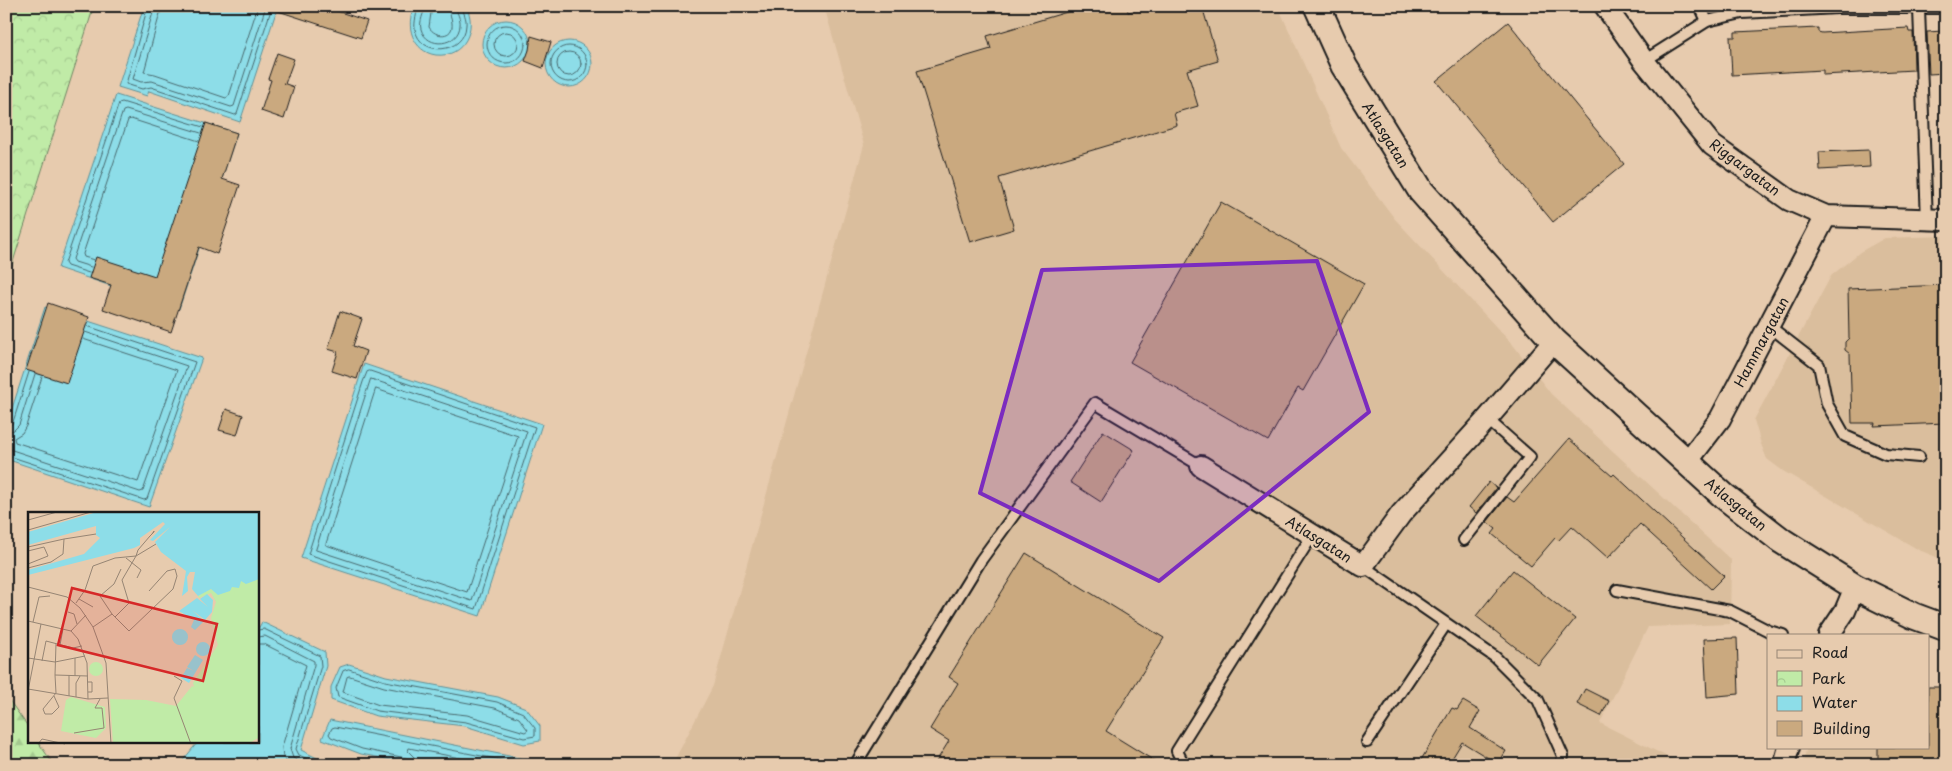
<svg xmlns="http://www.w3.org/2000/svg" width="1952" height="771" font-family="'Playpen Sans',sans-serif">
<defs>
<pattern id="forest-firs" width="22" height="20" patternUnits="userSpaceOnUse" patternTransform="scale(1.25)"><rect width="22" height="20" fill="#c0eba7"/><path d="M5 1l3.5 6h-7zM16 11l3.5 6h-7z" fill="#a4c98f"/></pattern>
<pattern id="park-crowns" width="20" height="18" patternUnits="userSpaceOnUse" patternTransform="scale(1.25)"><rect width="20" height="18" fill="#c0eba7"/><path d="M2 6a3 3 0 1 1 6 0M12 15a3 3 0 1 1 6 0" fill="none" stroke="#a4c98f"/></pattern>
</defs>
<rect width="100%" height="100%" fill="#e7cbae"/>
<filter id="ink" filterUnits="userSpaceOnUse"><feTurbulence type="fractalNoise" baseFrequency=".02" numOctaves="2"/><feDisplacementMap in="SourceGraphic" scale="10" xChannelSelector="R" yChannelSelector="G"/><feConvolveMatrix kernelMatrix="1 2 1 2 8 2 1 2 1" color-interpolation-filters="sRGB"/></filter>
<g filter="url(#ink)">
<g fill="#dabe9d">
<polygon points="824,6 1278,6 1341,148 1395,219 1514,346 1551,394 1731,560 1730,624 1648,627 1600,723 1684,765 672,765 713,686 864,145"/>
<polygon points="1946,236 1946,561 1919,550 1783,471 1767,459 1761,444 1754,420 1831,276 1860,252 1885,238"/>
<polygon points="1928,687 1946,687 1946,765 1802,765 1807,747 1928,747"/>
</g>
<polygon fill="url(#forest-firs)" stroke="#6e8462" points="6,696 29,728 29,742 38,742 54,765 6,765"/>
<polygon fill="url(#park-crowns)" stroke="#6e8462" points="6,6 94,6 6,284"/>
<g fill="#8ddde8" stroke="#609096">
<polygon points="144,6 278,6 240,122 149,91 147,96 118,87"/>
<path d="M 415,6 L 466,6 C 478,28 464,58 436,55 C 413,52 404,25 415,6 Z"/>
<circle cx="506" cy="44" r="24"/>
<circle cx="569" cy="64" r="23"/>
<polygon points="116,95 237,133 179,309 58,268"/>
<polygon points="45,307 202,358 149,507 6,459 6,427"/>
<polygon points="364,364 542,424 480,616 301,558"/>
<polygon points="262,622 325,652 326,666 301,750 331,765 179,765 198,742 258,742 258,629"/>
<polygon points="349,664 386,676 498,697 526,708 540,726 540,741 524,744 465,726 376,716 331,700 331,687 340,667"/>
<polygon points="330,720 539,762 540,765 417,765 361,754 322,739"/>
</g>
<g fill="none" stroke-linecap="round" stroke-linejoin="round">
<g stroke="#49696e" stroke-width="1">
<polyline points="148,6 126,84 142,89 151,87 235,115 237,114 271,10"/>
<polyline points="155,6 133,79 141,82 152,81 231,107 234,106 266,6"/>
<polyline points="162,6 144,72 155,74 226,98 229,96 258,6"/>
<path d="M 418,6 C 417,14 414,21 415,29 C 420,58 465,54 466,25 C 467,18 463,13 462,6"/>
<path d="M 425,6 C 424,14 419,21 421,29 C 427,50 459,46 460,25 C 461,18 456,13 456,6"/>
<path d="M 432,6 L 429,27 C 435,38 454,38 452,23 C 452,17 448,12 448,6"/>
<circle cx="506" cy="44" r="19"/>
<circle cx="506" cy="44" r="12"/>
<circle cx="569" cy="64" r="18"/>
<circle cx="569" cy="64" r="12"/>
<polyline points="94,260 84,257 83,254 128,120 131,119 199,141"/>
<polyline points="91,267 75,262 73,259 123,111 126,110 201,133"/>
<polyline points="89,273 67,266 65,263 119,103 122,102 203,127"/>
<polygon points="370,371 535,427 476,609 308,554 363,382 367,372"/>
<polyline points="42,377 26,426 22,433 14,438 15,442 138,482 177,370 83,339"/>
<polygon points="371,379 527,431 472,601 316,550"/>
<polygon points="376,389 518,436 467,592 326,545"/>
<polyline points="6,425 11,425 13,422 29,372"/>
<polyline points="6,432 14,430 19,425 35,374"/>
<polyline points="6,448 140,492 143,491 187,366 85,332"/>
<polyline points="6,455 144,500 147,499 195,362 87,326"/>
<polyline points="258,630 264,629 320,656 321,666 296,749 299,755 320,765"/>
<polyline points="258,637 265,636 314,661 314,665 290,749 293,758 305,765"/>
<polyline points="258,644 264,644 306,665 282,747 283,757 289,765"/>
<polygon points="349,669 385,681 497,702 523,713 535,728 535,736 524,738 466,722 377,711 338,697 336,688 343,671"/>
<polygon points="350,676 384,687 495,708 519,718 528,730 525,732 467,715 379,705 343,692 347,677"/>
<polyline points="410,765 409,760 406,758 362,749 331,737 329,734 332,728 335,727 527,765"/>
<polyline points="416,765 414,757 408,751 409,748 496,765"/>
</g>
</g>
<g fill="#caa97f" stroke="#1c1c1c">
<polygon points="273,6 322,6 367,21 361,38 272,9"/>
<polygon points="1087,6 1127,6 1128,12 1148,6 1202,6 1218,61 1187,70 1198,106 1174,113 1177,125 999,178 1014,229 970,242 917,71 991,49 987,36"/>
<polygon points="1508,22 1624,164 1553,222 1436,81"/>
<polygon points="1818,28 1818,32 1822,33 1908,28 1909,32 1913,32 1914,70 1823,75 1823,70 1732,75 1730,37 1735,37 1735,32"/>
<polygon points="1943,31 1943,36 1946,36 1946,73 1929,74 1927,32"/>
<polygon points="531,36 551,42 543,68 525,61 529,50"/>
<polygon points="277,53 294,59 285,84 283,83 294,87 284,119 261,111 271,80 268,79"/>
<polygon points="206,123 237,133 222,179 240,185 217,254 199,247 171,332 103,309 111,285 89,278 96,257 155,276"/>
<polygon points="1869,150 1870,167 1820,170 1819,152"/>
<polygon points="1221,202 1364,284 1303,391 1298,388 1268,441 1130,362"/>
<polygon points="1946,285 1946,423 1874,426 1875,423 1852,423 1850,354 1845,350 1845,342 1849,338 1848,289"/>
<polygon points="48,303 89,317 67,383 26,370"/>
<polygon points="340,311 362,319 353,346 366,351 357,379 332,371 338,352 328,349"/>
<polygon points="226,409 243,415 237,435 219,430"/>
<polygon points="1103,431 1134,450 1101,502 1070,482"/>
<polygon points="1569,439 1612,476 1614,474 1724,576 1711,589 1640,524 1608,558 1572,526 1558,541 1555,538 1531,566 1492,534 1496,529 1487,522 1507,497 1514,502"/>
<polygon points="1489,482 1496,488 1476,513 1469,507"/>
<polygon points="1026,553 1164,638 1106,731 1161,765 934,765 949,741 930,729 958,683 949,677"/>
<polygon points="1513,570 1575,619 1538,665 1476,616"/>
<polygon points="1737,638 1739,694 1707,697 1704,639"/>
<polygon points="1928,687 1946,687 1946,765 1878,765 1878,747 1928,747"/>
<polygon points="1585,689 1609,701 1601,716 1577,704"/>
<polygon points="1463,701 1480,711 1470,728 1506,751 1498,764 1462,742 1448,765 1418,765 1452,708 1457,710"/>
</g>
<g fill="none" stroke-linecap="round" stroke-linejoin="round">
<defs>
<g id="service">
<polyline points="1700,6 1707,21"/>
<polyline points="1919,9 1927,221"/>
<polyline points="1644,61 1707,21 1742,13 1838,8 1946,8"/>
<polyline points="1769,326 1819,365 1827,404 1845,436 1886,454 1919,457"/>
<polyline points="1464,540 1530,457 1487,419"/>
<polyline points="1363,566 1495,657 1538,700 1563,756 1561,765"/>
<polyline points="1617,590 1730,611 1769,631 1783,635"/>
<polyline points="1367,742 1446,624"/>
<polyline points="855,765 981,560 1095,403 1201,466"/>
<polyline points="1184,765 1177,751 1313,534"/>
</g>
<g id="minor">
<polyline points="1605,6 1644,61 1712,145 1789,200 1826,216 1946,220"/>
<polyline points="1687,462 1720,419 1826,216"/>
<polyline points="1201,466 1363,566 1401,514 1487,419 1554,341"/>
<polyline points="1829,635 1845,611 1855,587"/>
<polyline points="1784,765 1789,747"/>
</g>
<polyline id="tertiary" points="1317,6 1344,66 1421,191 1554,341 1724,496 1782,541 1855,587 1914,616 1946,628"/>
</defs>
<use href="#service" stroke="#1c1c1c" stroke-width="14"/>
<use href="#minor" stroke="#1c1c1c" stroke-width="24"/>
<use href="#tertiary" stroke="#1c1c1c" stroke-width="29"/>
<use href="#service" stroke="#e7cbae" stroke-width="10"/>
<use href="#minor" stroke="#e7cbae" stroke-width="20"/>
<use href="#tertiary" stroke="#e7cbae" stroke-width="25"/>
</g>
</g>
<path fill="#7b2cbf" fill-opacity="0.2" stroke="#7b2cbf" stroke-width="4" stroke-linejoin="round" d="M 1317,261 L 1369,412 L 1159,581 L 980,493 L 1042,270 Z"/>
<g text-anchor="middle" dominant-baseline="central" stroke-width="5" stroke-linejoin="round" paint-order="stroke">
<g font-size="14" fill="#1c1c1c" stroke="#e7cbae">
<text transform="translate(1386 135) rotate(58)">Atlasgatan</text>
<text transform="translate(1745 167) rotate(37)">Riggargatan</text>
<text transform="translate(1761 342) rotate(-62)">Hammargatan</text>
<text transform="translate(1736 504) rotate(39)">Atlasgatan</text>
<text transform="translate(1319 539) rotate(32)">Atlasgatan</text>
</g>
</g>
<g transform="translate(28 512)">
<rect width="231" height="231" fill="#e7cbae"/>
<path d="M 231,67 L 231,226 L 215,231 L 183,106 L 188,90 L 183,81 L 171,86 L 170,84 L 175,79 Z" fill="#c0eba7"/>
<path d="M 231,24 L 231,225 L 220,232 L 85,231 L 82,187 L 118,188 L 148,194 L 164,174 L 166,175 L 165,171 L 212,99 L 205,76 L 185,74 ZM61 157a7 7 0 1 1 14 0a7 7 0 1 1-14 0Z" fill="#c0eba7"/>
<path d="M 43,185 L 77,195 L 78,216 L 68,226 L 33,219 L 38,188 Z" fill="#c0eba7"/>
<path d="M 69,0 L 231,0 L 231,67 L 218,72 L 213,69 L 211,76 L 204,75 L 202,79 L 190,83 L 183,77 L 170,84 L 164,77 L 167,60 L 162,60 L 159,65 L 160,79 L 154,84 L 158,59 L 133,40 L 127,30 L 142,15 L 125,29 L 122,28 L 137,12 L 135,10 L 112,26 L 112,33 L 106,36 L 0,63 L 0,58 L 56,42 L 72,26 L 68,23 L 68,14 L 0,33 L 0,20 ZM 179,82 L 185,88 L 184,100 L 177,108 L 164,98 L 176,109 L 167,118 L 163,115 L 166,108 L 151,99 L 169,86 L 180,95 L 172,87 ZM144 125a8 8 0 1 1 16 0a8 8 0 1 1-16 0ZM168 137a7 7 0 1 1 14 0a7 7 0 1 1-14 0ZM 167,143 L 175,148 L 161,171 L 153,166 L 159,156 L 166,159 L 159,155 Z" fill="#8ddde8"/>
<path fill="none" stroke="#968574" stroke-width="1" d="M 0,8 L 29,0M 0,18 L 63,0M 0,35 L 36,27M 0,39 L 16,35 L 20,44 L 0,52M 98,46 L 113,58 L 109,66M 0,56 L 23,50 L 35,42 L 36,27 L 68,22M 0,75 L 39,85 L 52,96 L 65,115 L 78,151 L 83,232M 51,87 L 65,95M 48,91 L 57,78 L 65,54 L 87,46 L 108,44 L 110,38 L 122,24 L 126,20 L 126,19 L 124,22M 40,100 L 46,102 L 49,112M 84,102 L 72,84 L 86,72 L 93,57M 87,105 L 101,91 L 94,68 L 108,44 L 128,32M 0,109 L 43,119 L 50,127 L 59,151 L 60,187M 5,110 L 11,85 L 22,84M 65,115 L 84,102 L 101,119 L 145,77 L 149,64 L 147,57 L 139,59 L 121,79M 43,119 L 58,103M 28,132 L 27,163 L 60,164M 32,133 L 35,117M 0,146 L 27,150 L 57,144M 47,146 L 47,164M 14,149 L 18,129 L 45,136 L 54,134M 41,163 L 41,184M 146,164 L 154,169 L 146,186 L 163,232M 60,170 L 64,170 L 64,180 L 60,180M 0,177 L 60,187 L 80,186M 0,179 L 13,112M 26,184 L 31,195 L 24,202 L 17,202 L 15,197 L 28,181 L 27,163M 48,185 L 48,171 L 52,164M 46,221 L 76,216 L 74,196 L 67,196 L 72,187M 10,232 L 14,227 L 37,232"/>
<path fill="#d62828" fill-opacity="0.15" stroke="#d62828" stroke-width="2.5" d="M 44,76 L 189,112 L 175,169 L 30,133 Z"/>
<rect width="231" height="231" fill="none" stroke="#1c1c1c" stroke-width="2.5"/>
</g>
<rect width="1952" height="771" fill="none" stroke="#e7cbae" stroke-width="25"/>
<rect x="12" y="12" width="1927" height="746" fill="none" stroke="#1c1c1c" stroke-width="2" filter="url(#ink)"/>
<rect x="1767" y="634" width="162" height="115" fill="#e7cbae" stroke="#968574"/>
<rect x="1777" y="650" width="25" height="8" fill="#e7cbae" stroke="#968574"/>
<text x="1812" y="658" font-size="15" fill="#1c1c1c">Road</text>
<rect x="1777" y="671" width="25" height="15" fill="url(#park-crowns)" stroke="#968574"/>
<text x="1812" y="684" font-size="15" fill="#1c1c1c">Park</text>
<rect x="1777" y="696" width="25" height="15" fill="#8ddde8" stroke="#968574"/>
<text x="1812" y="708" font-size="15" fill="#1c1c1c">Water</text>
<rect x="1777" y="721" width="25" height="15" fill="#caa97f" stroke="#968574"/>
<text x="1812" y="734" font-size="15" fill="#1c1c1c">Building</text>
</svg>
